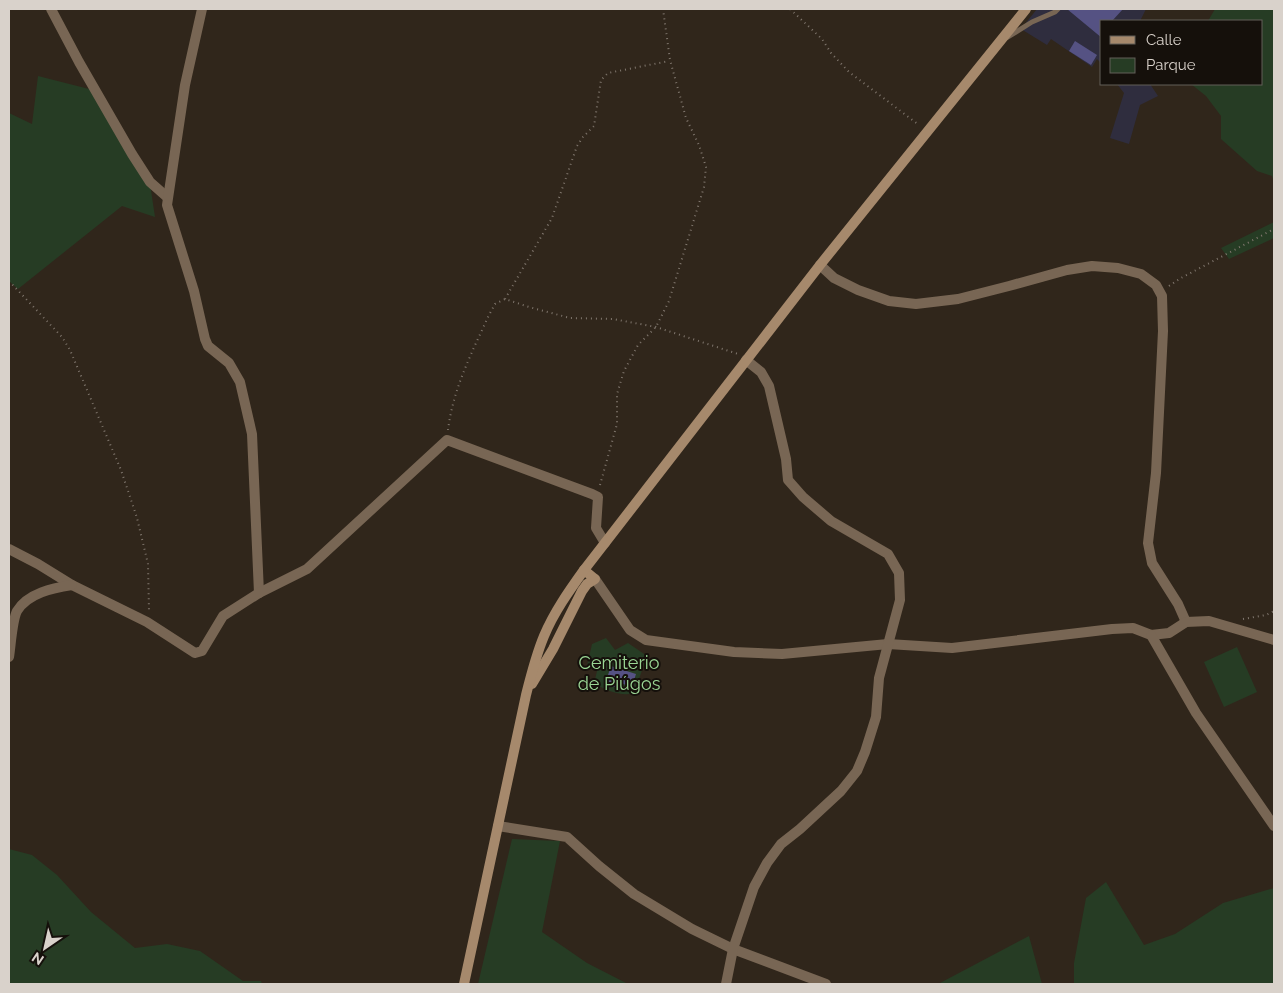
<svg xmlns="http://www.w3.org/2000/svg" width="1283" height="993" font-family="Raleway,sans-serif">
<rect width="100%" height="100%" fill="#30261b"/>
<g fill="#2f2d3e">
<polygon points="1037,9 1146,9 1140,21 1102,21 1102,64 1097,59 1092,67 1051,39 1047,45 1021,29"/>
<polygon points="1117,84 1150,84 1158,96 1140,105 1129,144 1110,138 1124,93"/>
</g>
<g fill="#263c24">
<polygon points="1215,9 1274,9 1274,182 1272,176 1257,171 1221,139 1221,116 1206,96 1191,84 1262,84 1262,21 1208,21"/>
<polygon points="38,76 93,90 149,177 155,217 122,206 18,289 9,281 9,113 32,124"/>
<polygon points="1274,222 1274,238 1229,259 1221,248"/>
<path d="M 606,638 L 615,650 L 628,643 L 647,656 L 634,693 C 621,697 607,690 594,684 L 597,671 L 587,666 L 592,644 Z"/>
<polygon points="1237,647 1257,692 1224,707 1204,662"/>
<polygon points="512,839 560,841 542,932 587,963 628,984 478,984"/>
<polygon points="9,849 32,855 57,875 91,912 135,948 167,944 200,951 243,981 261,981 262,984 9,984"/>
<polygon points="1106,882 1144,945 1175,934 1223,903 1274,888 1274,984 1074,984 1074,963 1086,898"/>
<polygon points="1029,936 1042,984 938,984 940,983"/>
</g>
<g fill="#555283">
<polygon points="1067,9 1123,9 1112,21 1102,21 1102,38"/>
<polygon points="1075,41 1097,55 1091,65 1069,51"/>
<polygon points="611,666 636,674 632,687 617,682 615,687 605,684"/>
</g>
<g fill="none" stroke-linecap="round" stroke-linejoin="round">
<g stroke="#80776e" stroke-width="2" stroke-dasharray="1 4" stroke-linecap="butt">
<polyline points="790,9 822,39 831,53 849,72 919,125"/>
<polyline points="9,281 62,337 70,350 121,470 137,518 148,564 149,611"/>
<polyline points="1169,286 1181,278 1274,229"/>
<polyline points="505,299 552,218 577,146 583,137 594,126 601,80 608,73 669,61"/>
<path d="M 448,430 C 453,389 472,352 489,315 L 495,304 L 505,299 L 529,307 L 570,318 L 613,319 L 656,327 L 738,354"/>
<polyline points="600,485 617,424 617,394 624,371 638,345 656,327 669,301 704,187 706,167 699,145 686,118 670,60 663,9"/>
<polyline points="1243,619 1266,615 1274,611"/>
</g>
<polyline stroke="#786654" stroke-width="5" points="1008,37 1032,22 1055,12 1058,9"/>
<g stroke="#786654" stroke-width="10">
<polyline points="51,9 79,62 132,154 150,182 167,197"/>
<polyline points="202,9 185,85 167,205 194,291 205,339 208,346 229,363 240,382 252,434 259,593"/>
<polyline points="820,265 834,278 858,290 889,301 916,304 958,299 1009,286 1067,270 1092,266 1118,268 1141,274 1156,285 1162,296 1163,331 1156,473 1148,543 1152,563 1178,604 1186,622"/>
<polyline points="9,549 38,564 72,585 147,622 195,653 202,651 223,616 259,593 307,569 447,440 592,494 598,497 596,528 605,543"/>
<polyline points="595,579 630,630 646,640 734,652 782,654 888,644 952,648 1112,629 1133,628 1151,635 1169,633 1186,622 1209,621 1274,640"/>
<polyline points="1151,635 1196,713 1274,826"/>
<path d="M 9,657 C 11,645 12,621 17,611 C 28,593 53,588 72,585"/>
<polyline points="498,826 567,837 599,866 634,894 692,929 733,949 826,984"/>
<polyline points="726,984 733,949 754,887 767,863 781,844 800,829 841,791 857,771 865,752 876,717 879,678 900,600 899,573 888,554 831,521 803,497 788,480 786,459 769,386 761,372 746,360"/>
</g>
<g stroke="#a6896c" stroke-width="10">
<polyline points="532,684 553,649 582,591 587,584 595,579 584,570"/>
<path d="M 464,984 L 526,695 C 531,675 536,655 544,636 C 554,612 569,591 584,570 L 820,265 L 1026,9"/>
</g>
</g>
<g text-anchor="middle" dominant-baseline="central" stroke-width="4" stroke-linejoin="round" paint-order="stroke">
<g font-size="18" fill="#9ad594" stroke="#15100b">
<text x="619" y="662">Cemiterio<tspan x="619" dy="21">de Piúgos</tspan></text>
</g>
</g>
<rect width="1283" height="993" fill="none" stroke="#d9d2cb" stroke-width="20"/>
<rect x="1100" y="20" width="162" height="65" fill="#15100b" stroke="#635e58"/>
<rect x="1110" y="36" width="25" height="8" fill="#a6896c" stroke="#635e58"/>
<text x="1146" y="45" font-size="15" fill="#d9d2cb">Calle</text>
<rect x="1110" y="58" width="25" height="15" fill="#263c24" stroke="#635e58"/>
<text x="1146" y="70" font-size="15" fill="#d9d2cb">Parque</text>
<g transform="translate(45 948) rotate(214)" stroke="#15100b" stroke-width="4" paint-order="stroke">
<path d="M0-4L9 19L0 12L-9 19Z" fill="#d9d2cb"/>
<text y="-8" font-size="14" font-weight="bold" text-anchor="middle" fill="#d9d2cb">N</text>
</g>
</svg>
